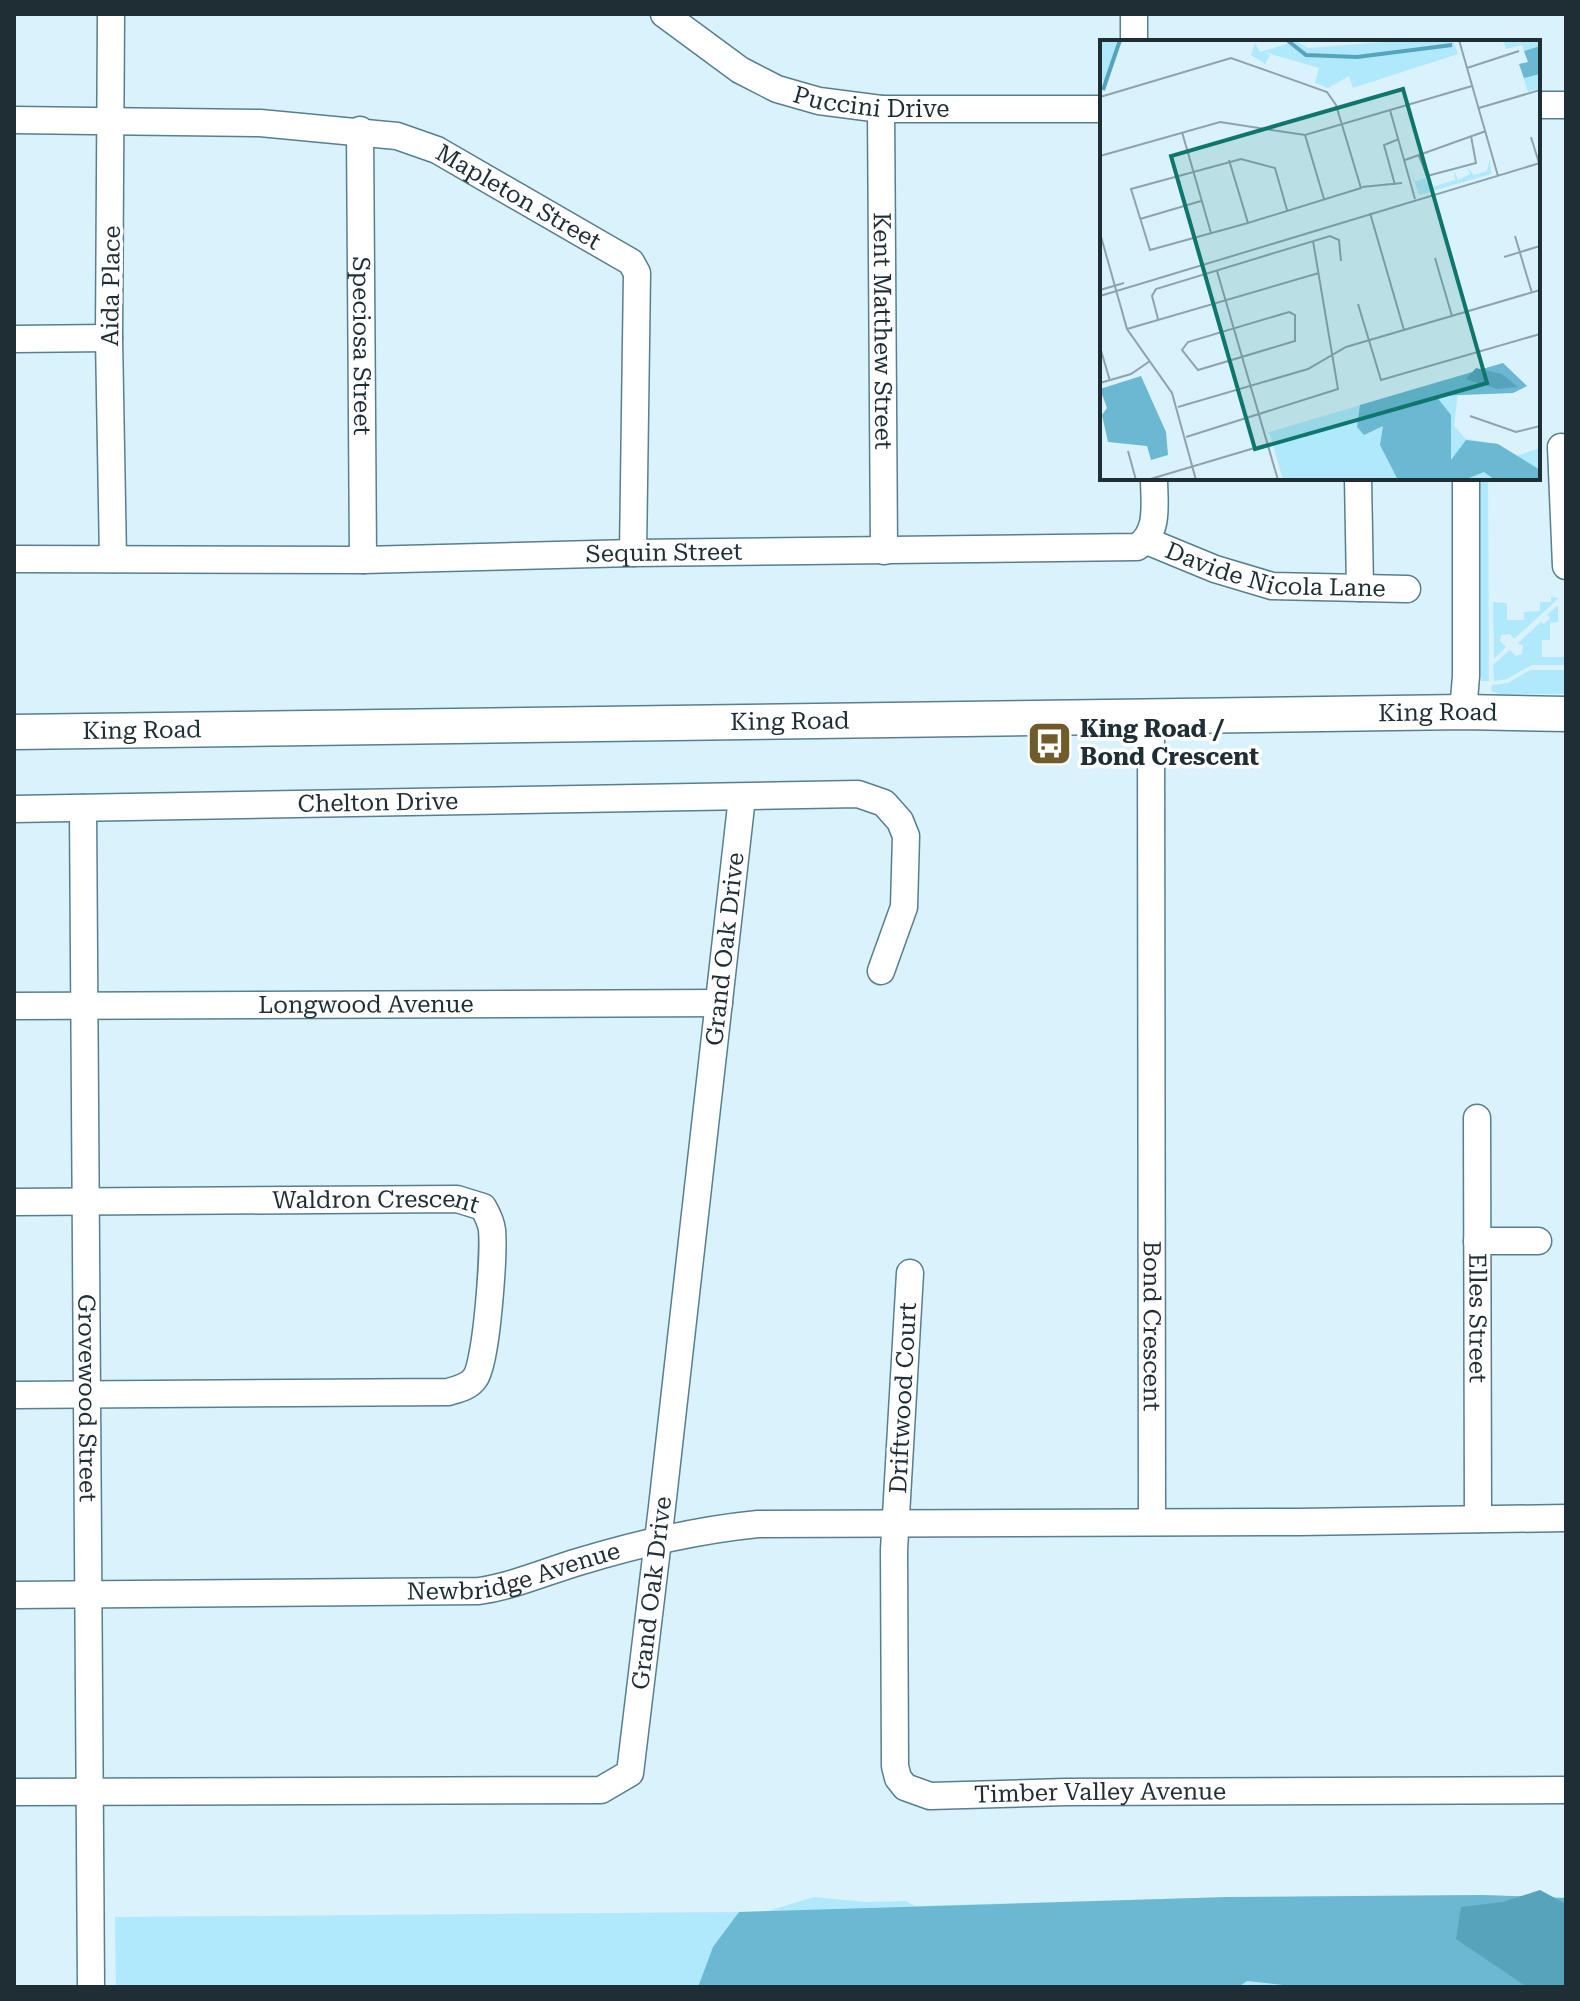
<svg xmlns="http://www.w3.org/2000/svg" width="1580" height="2001" font-family="'Roboto Serif',serif">
<rect width="100%" height="100%" fill="#d9f2fb"/>
<g fill="#b1e9fc">
<polygon points="1478,478 1488,478 1489,681 1482,681 1479,673"/>
<polygon points="1551,597 1559,598 1514,639 1510,634 1501,635 1500,641 1506,647 1494,659 1493,602 1507,603 1507,620 1524,620 1524,612 1540,611 1540,602 1551,602"/>
<polygon points="1558,605 1558,622 1550,623 1550,640 1542,640 1542,657 1564,657 1564,665 1532,665 1507,679 1494,681 1493,665 1510,650 1516,656 1522,654 1523,646 1518,643 1541,622 1544,624 1550,618 1547,615"/>
<polygon points="1530,670 1566,670 1566,694 1500,694 1491,691 1492,685 1508,683"/>
<polygon points="1482,1895 1566,1898 1566,1987 116,1987 115,1917 739,1912 768,1911 814,1897 866,1902 906,1901 916,1906 1228,1897"/>
</g>
<polygon fill="#6bb8d2" points="1482,1895 1566,1898 1566,1987 1301,1987 1247,1981 1238,1987 698,1987 713,1947 739,1912 1228,1897"/>
<polygon fill="#56a3bc" points="1540,1890 1566,1904 1566,1987 1527,1987 1456,1939 1461,1907 1503,1902"/>
<g fill="none" stroke-linecap="round" stroke-linejoin="round">
<defs>
<g id="minor">
<polyline points="111,14 109,338 113,559"/>
<path id="s1" d="M 664,14 L 740,70 L 777,89 L 819,101 L 881,109 L 1102,109"/>
<polyline points="1134,14 1134,42"/>
<polyline points="1538,105 1566,105"/>
<path id="s2" d="M 881,109 L 884,551"/>
<path id="s3" d="M 14,120 L 260,123 L 397,136 L 437,150 L 631,262 L 637,273 L 633,553"/>
<path id="s4" d="M 360,130 L 363,560"/>
<polyline points="14,339 109,338"/>
<polyline points="1561,447 1566,566"/>
<polyline points="1358,478 1360,588"/>
<path id="s5" d="M 1147,541 L 1215,569 L 1272,586 L 1407,589"/>
<path id="s6" d="M 14,559 L 363,560 L 633,553 L 1137,547 C 1160,532 1154,503 1154,478"/>
<polyline points="1463,712 1466,676 1466,478"/>
<path id="s7" d="M 1151,718 L 1152,1521"/>
<path id="s8" d="M 83,808 L 91,1987"/>
<path id="s9" d="M 14,809 L 858,794 L 884,803 L 900,821 L 906,836 L 904,907 L 881,971"/>
<path id="s10" d="M 14,1006 L 719,1003"/>
<path id="s11" d="M 1477,1118 L 1478,1519"/>
<path id="s12" d="M 14,1202 L 457,1199 L 483,1207 C 487,1214 491,1221 492,1230 C 494,1252 487,1363 475,1378 C 469,1387 458,1389 448,1392 L 14,1395"/>
<polyline points="1477,1241 1538,1241"/>
<path id="s13" d="M 910,1273 L 894,1550 L 895,1766 L 898,1778 L 905,1787 L 930,1796 L 1065,1792 L 1566,1790"/>
<path id="s14" d="M 14,1595 L 479,1591 C 513,1586 545,1572 578,1562 C 637,1544 697,1530 758,1524 L 1299,1522 L 1566,1518"/>
<path id="s15" d="M 14,1792 L 601,1790 L 630,1773 L 662,1507 L 742,797"/>
</g>
<g id="major">
<path id="s16" d="M 14,732 L 1463,712 L 1566,714"/>
</g>
</defs>
<use href="#minor" stroke="#587f8d" stroke-width="29"/>
<use href="#major" stroke="#587f8d" stroke-width="37"/>
<use href="#minor" stroke="#fff" stroke-width="26"/>
<use href="#major" stroke="#fff" stroke-width="34"/>
</g>
<defs>
<symbol id="bus-square" viewBox="-11 -11 22 22"><rect x="-9" y="-9" width="18" height="18" rx="4" fill="#705b2a" stroke="#fff"/><path d="M-5-6H5V4H4V6H2V4H-2V6H-4V4H-5ZM-3.5-4V0h7V-4ZM-3.5 1.2v1.5H-2V1.2ZM2 1.2v1.5H3.5V1.2Z" fill="#fff"/></symbol>
</defs>
<g fill-rule="evenodd">
<use href="#bus-square" x="1024" y="718" width="51" height="51"/>
</g>
<g text-anchor="middle" dominant-baseline="central" stroke-width="7" stroke-linejoin="round" paint-order="stroke">
<g font-size="24" fill="#1e2e34" stroke="#fff">
<text stroke="none"><textPath href="#s1" startOffset="232">Puccini Drive</textPath></text>
<text stroke="none"><textPath href="#s3" startOffset="520">Mapleton Street</textPath></text>
<text transform="translate(111 286) rotate(-89)">Aida Place</text>
<text stroke="none"><textPath href="#s2" startOffset="222">Kent Matthew Street</textPath></text>
<text stroke="none"><textPath href="#s4" startOffset="216">Speciosa Street</textPath></text>
<text stroke="none"><textPath href="#s6" startOffset="650">Sequin Street</textPath></text>
<text stroke="none"><textPath href="#s5" startOffset="134">Davide Nicola Lane</textPath></text>
<text stroke="none"><textPath href="#s16" startOffset="1424">King Road</textPath></text>
<text stroke="none"><textPath href="#s16" startOffset="776">King Road</textPath></text>
<text stroke="none"><textPath href="#s16" startOffset="128">King Road</textPath></text>
<text stroke="none"><textPath href="#s9" startOffset="364">Chelton Drive</textPath></text>
<text stroke="none"><textPath href="#s15" startOffset="1450">Grand Oak Drive</textPath></text>
<text stroke="none"><textPath href="#s10" startOffset="352">Longwood Avenue</textPath></text>
<text stroke="none"><textPath href="#s12" startOffset="362">Waldron Crescent</textPath></text>
<text stroke="none"><textPath href="#s11" startOffset="200">Elles Street</textPath></text>
<text stroke="none"><textPath href="#s7" startOffset="608">Bond Crescent</textPath></text>
<text stroke="none"><textPath href="#s8" startOffset="590">Grovewood Street</textPath></text>
<text transform="translate(903 1398) rotate(-87)">Driftwood Court</text>
<text stroke="none"><textPath href="#s14" startOffset="502">Newbridge Avenue</textPath></text>
<text stroke="none"><textPath href="#s15" startOffset="802">Grand Oak Drive</textPath></text>
<text stroke="none"><textPath href="#s13" startOffset="714">Timber Valley Avenue</textPath></text>
</g>
<g font-size="24" font-weight="bold" fill="#1e2e34" stroke="#fff" text-anchor="start">
<text x="1080" y="729">King Road /<tspan x="1080" dy="28">Bond Crescent</tspan></text>
</g>
</g>
<g transform="translate(1100 40)">
<rect width="440" height="440" fill="#d9f2fb"/>
<path d="M 0,0 L 17,0 L 6,41 L 0,40 ZM 309,0 L 353,0 L 358,14 L 253,48 L 249,36 L 228,48 L 215,43 L 219,28 L 164,12 L 170,15 L 165,24 L 151,15 L 155,3 L 160,12 L 196,1 L 208,8 ZM 403,0 L 440,0 L 440,48 L 428,52 L 419,24 L 428,22 L 422,5 L 406,9 ZM 390,119 L 391,134 L 319,155 L 308,123 L 315,141 L 325,138 L 329,148 L 355,140 L 354,130 L 358,140 L 370,134 L 367,127 L 374,135 L 387,131 ZM 403,323 L 427,346 L 413,353 L 358,352 L 354,386 L 366,399 L 398,404 L 413,417 L 440,408 L 440,440 L 183,440 L 169,392 Z" fill="#b1e9fc"/>
<path d="M 440,6 L 440,34 L 424,38 L 419,24 L 428,22 L 424,11 ZM 403,323 L 427,346 L 413,353 L 336,356 L 351,375 L 351,420 L 366,400 L 398,404 L 440,430 L 440,440 L 395,440 L 384,432 L 364,440 L 298,440 L 280,405 L 283,386 L 264,395 L 257,387 L 260,365 ZM 41,336 L 66,392 L 68,415 L 51,420 L 47,406 L 8,402 L 2,375 L 7,368 L 0,349 Z" fill="#6bb8d2"/>
<path d="M 376,328 L 402,334 L 418,347 L 397,349 L 366,339 Z" fill="#56a3bc"/>
<path fill="none" stroke="#56a3bc" stroke-width="4" d="M 187,0 L 206,15 L 257,17 L 352,5M 3,50 L 20,0"/>
<path fill="none" stroke="#8ea4ab" stroke-width="2" d="M 359,0 L 398,136M 367,28 L 419,11M 0,57 L 131,18 L 227,52 L 236,65 L 261,148 L 148,183 L 50,210 L 31,149 L 141,119 L 175,128 L 187,170M 379,68 L 440,50M 290,70 L 315,159M 82,92 L 111,193M 205,95 L 224,159M 431,97 L 439,123M 0,116 L 120,82 L 205,95 L 372,46M 319,116 L 327,136 L 376,123 L 371,96M 129,120 L 148,183M 305,120 L 386,91M 295,145 L 284,105 L 299,99M 262,147 L 302,143M 270,173 L 304,290M 40,179 L 101,161M 0,193 L 27,289 L 72,353 L 96,440M 415,196 L 432,253M 404,217 L 440,206M 335,218 L 352,276M 117,231 L 178,440M 0,250 L 24,243M 0,256 L 440,123M 258,264 L 281,340 L 440,294M 189,272 L 195,275 L 195,301 L 98,330 L 82,310 L 88,302 ZM 58,279 L 52,256 L 56,249 L 230,196 L 239,200 L 241,221M 27,289 L 219,233M 0,307 L 10,341M 0,343 L 31,334 L 50,321M 78,367 L 208,329 L 246,307 L 440,250M 370,376 L 416,392 L 440,386M 86,397 L 238,349 L 213,201M 28,411 L 36,440M 47,440 L 168,404"/>
<path fill="#0f766e" fill-opacity="0.15" stroke="#0f766e" stroke-width="4" d="M 303,49 L 387,343 L 155,409 L 71,116 Z"/>
<rect width="440" height="440" fill="none" stroke="#1e2e34" stroke-width="4"/>
</g>
<rect width="1580" height="2001" fill="none" stroke="#1e2e34" stroke-width="32"/>
</svg>
